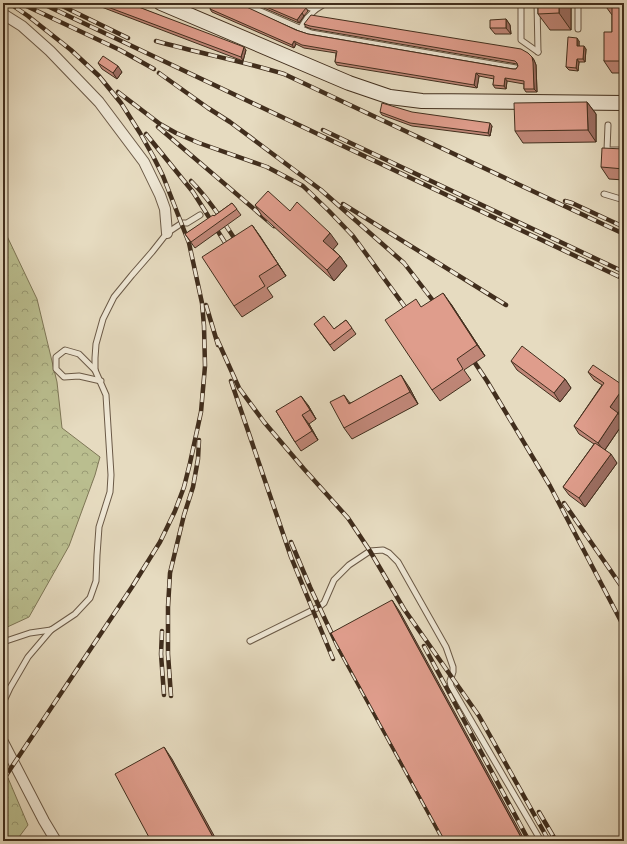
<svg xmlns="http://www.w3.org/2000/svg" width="627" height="844" font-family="Vollkorn,serif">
<defs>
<pattern id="forest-crowns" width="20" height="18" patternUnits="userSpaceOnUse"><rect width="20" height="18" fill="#babe8f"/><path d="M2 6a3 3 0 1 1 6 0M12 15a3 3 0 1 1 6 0" fill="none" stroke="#999b74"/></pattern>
</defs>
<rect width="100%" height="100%" fill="#e6dbc0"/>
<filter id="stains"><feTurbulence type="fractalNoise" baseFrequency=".005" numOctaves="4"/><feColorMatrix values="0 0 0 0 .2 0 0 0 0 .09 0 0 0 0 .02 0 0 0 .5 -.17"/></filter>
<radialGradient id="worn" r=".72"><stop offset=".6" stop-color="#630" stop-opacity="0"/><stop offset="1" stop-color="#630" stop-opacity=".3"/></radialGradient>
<g fill="url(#forest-crowns)" stroke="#7e7656">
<polygon points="3,232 6,234 37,299 57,382 62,428 100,457 95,475 69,546 29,617 3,629"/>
<polygon points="8,778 28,825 16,841 3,841 3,786"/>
</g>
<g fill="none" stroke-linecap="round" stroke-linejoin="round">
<defs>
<g id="service">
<polyline points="242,3 311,33 516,68"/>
<polyline points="299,3 315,10 326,3"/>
<polyline points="521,3 521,40 538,52"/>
<polyline points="537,3 538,52"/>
<polyline points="578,3 578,29"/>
<polyline points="300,29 307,18 315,10"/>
<polyline points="608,125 607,150 624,150"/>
<polyline points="604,194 624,200"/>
<polyline points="95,370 79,354 65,350 56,357 56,369 64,377 79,376 101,381"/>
<polyline points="250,641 319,607 324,603 334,580 349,565 370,551 383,550 389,553 398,562 446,647 453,667 453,672 450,681 451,686 541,841"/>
<polyline points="3,642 30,633 51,630 75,614 90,598 96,581 97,555 99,527 110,492 111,475 106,395 95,370 95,358 96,344 103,319 114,297 132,275 152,252 167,233 182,223 187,223 200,215"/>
<polyline points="3,703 10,688 28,657 51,630"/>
</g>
<g id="minor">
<polyline points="3,14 22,26 50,51 99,102 144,162 160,195 165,209 167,233"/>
<polyline points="3,742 44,821 56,841"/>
</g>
<polyline id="secondary" points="161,3 349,83 390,97 422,101 624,103"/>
</defs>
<use href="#service" stroke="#6a5946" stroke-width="7"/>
<use href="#minor" stroke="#6a5946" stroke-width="12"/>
<use href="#secondary" stroke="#412e1d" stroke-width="16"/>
<use href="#service" stroke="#efe8d6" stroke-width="5"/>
<use href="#minor" stroke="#efe8d6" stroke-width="10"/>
<use href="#secondary" stroke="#efe8d6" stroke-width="14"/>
<defs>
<g id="rail">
<polyline points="20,3 120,50 154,69"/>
<polyline points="41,3 624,279"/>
<polyline points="56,3 128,38"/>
<path d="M 156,41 C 198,53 242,61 284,74 L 624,234"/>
<polyline points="159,73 208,108 230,122 321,190 404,263 431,298 439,309"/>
<polyline points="118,92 160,124 176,133 199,143 267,167 303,186 329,211 353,236 405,307"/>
<polyline points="158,127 274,226"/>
<polyline points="323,130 624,272"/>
<polyline points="146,134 193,192 231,252"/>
<path d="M 191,181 C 210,200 225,224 240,247"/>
<polyline points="565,201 572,203 624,227"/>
<polyline points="343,204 506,305"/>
<polyline points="206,305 218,345"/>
<polyline points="217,339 239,388 264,422 304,469 348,518 370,551 404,609 479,716 549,841"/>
<polyline points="469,354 487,381 550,486 624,627"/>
<polyline points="231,381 291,557 333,659"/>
<polyline points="564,503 624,590"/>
<polyline points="291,542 310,587 338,647 444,841"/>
<polyline points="162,631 161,654 164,695"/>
<polyline points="424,646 529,841"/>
<polyline points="171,696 168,654 168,607 170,573 184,515 193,487 198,459 199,440"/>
<polyline points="3,780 132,587 160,542 175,511 184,487 190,463 201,412 205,366 204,326 202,303 189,243 163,176 153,156 140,133 121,103 99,76 71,50 28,16 9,3"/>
<polyline points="539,812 556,841"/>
</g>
</defs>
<use href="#rail" stroke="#412e1d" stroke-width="4.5"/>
<use href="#rail" stroke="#efe8d6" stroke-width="3" stroke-dasharray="9" stroke-linecap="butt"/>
</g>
<g fill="#c08778" stroke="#412e1d">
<polygon points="91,3 128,3 246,50 243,61"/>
<polygon points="191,3 198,3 197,6"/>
<polygon points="201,3 238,3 238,4 296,30 308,34 513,69 516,69 518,66 518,65 517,64 312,29 306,27 304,24 532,57 534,60 536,65 537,92 526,92 524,89 524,84 507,81 506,89 495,88 493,85 494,79 479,76 477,88 337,65 335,62 336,53 304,48 296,44 294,48 212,12 210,9 211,7"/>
<polygon points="252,3 295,3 306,8 308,11 304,16 299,23"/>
<polygon points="309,3 317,3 315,5"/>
<polygon points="538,3 571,3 571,30 550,30 538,14"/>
<polygon points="624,3 624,73 612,73 604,61 612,32 612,15 604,4"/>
<polygon points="506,19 510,25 511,34 495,34 490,28"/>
<polygon points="579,41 579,46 586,49 585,62 579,62 578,71 569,70 566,67"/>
<polygon points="98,63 122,72 117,79 102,69"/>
<polygon points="587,102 596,114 596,142 523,143 515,131"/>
<polygon points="380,112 492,126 490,136 412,126 382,115"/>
<polygon points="624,149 624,180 609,179 601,167"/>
<polygon points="232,203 241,215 195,248 185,234 214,216"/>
<polygon points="255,205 290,211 338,244 333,249 340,256 347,266 334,281 262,216"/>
<polygon points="252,225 286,276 267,288 273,297 242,317 234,306"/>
<polygon points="451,304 485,356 464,370 471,380 440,401 432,390 422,307"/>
<polygon points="346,320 356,334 334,351 314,324 334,329"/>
<polygon points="511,361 565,379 571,388 560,402 517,370"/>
<polygon points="588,372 624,386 618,413 624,422 605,450 617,463 585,507 569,495 563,487 594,444 579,434 574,426 602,385 594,380"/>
<polygon points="409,387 418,404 352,439 344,428 344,395 350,403"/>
<polygon points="308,405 316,419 309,424 318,440 301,451 295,442 276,411"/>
</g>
<g fill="#9c6e62" stroke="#412e1d">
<polygon points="559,3 571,3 571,30 559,13"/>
<polygon points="621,4 624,8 624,35 621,32"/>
<polygon points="302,13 304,16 299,23 297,20"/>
<polygon points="506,19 510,25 511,34 506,28"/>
<polygon points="577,38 579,41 579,49 577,46"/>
<polygon points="294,41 296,44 294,48 292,45"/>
<polygon points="584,46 586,49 585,62 583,59"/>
<polygon points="244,47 246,50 243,61 241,57"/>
<polygon points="532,57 534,60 536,65 537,92 534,89"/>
<polygon points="577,59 579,62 578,71 576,68"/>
<polygon points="118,66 122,72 117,79 113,73"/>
<polygon points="476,73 479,76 477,88 474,85"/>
<polygon points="505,78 507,81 506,89 504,86"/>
<polygon points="587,102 596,114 596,142 588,130"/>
<polygon points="490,123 492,126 490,136 488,133"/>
<polygon points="252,225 260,236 286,276"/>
<polygon points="330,233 338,244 331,252 323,241"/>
<polygon points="340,256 347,266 334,281 327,270"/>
<polygon points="443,293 451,304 485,356 477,345"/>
<polygon points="401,375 409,387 418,404 410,392"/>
<polygon points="565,379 571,388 560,402 554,393"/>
<polygon points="624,387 624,404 616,416 610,407"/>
<polygon points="301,396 308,405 316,419 310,410"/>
<polygon points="618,413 624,422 604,451 598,443"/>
<polygon points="302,415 309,424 318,440 312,431"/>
<polygon points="611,454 617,463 585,507 579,498"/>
<polygon points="392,600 400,612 525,841 523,841"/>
<polygon points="164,747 172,759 217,841 215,841"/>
</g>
<g fill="#df9d8c" stroke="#412e1d">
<polygon points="97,3 128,3 244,47 241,57"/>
<polygon points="206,3 238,3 296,30 308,34 513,69 516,69 518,66 517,63 515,61 310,26 304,24 311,15 521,49 528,53 532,57 533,62 534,89 524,89 524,81 505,78 504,86 493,85 494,76 476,73 474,85 335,62 337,51 302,45 294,41 292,45 210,9 212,5"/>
<polygon points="257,3 295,3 306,8 302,13 297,20"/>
<polygon points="538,3 559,3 559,13 538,14"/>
<polygon points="604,3 624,3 624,4 621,4 621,32 624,32 624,61 604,61 604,32 612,32 612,4 604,4"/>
<polygon points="506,19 506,28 490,28 490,20"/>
<polygon points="568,37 577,38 577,46 584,46 583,59 577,59 576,68 566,67"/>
<polygon points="103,56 118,66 113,73 98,63"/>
<polygon points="587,102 588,130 515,131 514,103"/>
<polygon points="382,103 412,112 490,123 488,133 410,123 380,112"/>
<polygon points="602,148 624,149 624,169 601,167"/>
<polygon points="268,191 290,211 297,202 330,233 323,241 340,256 327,270 255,205"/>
<polygon points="232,203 237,209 191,242 185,234 213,215 214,216"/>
<polygon points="252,225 278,264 259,276 265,286 234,306 202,257"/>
<polygon points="443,293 477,345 457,359 463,369 432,390 385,320 416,299 421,307"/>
<polygon points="324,316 334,329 346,320 352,328 330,345 314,324"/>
<polygon points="522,346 565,379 554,393 511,361"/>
<polygon points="593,365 624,386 624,387 610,407 618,413 598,443 574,426 604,383 588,372"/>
<polygon points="401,375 410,392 344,428 330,402 344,395 349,404"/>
<polygon points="301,396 310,410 302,415 312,431 295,442 276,411"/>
<polygon points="595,443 611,454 579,498 563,487"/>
<polygon points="392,600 523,841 445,841 331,633"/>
<polygon points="164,747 215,841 151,841 115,774"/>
</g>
<rect width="627" height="844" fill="none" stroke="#e6dbc0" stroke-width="16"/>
<rect x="4" y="4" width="619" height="836" fill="none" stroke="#412e1d" stroke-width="2"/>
<rect x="8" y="8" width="611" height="828" fill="none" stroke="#412e1d"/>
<rect width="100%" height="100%" filter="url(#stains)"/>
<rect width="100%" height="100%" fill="url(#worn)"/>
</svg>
